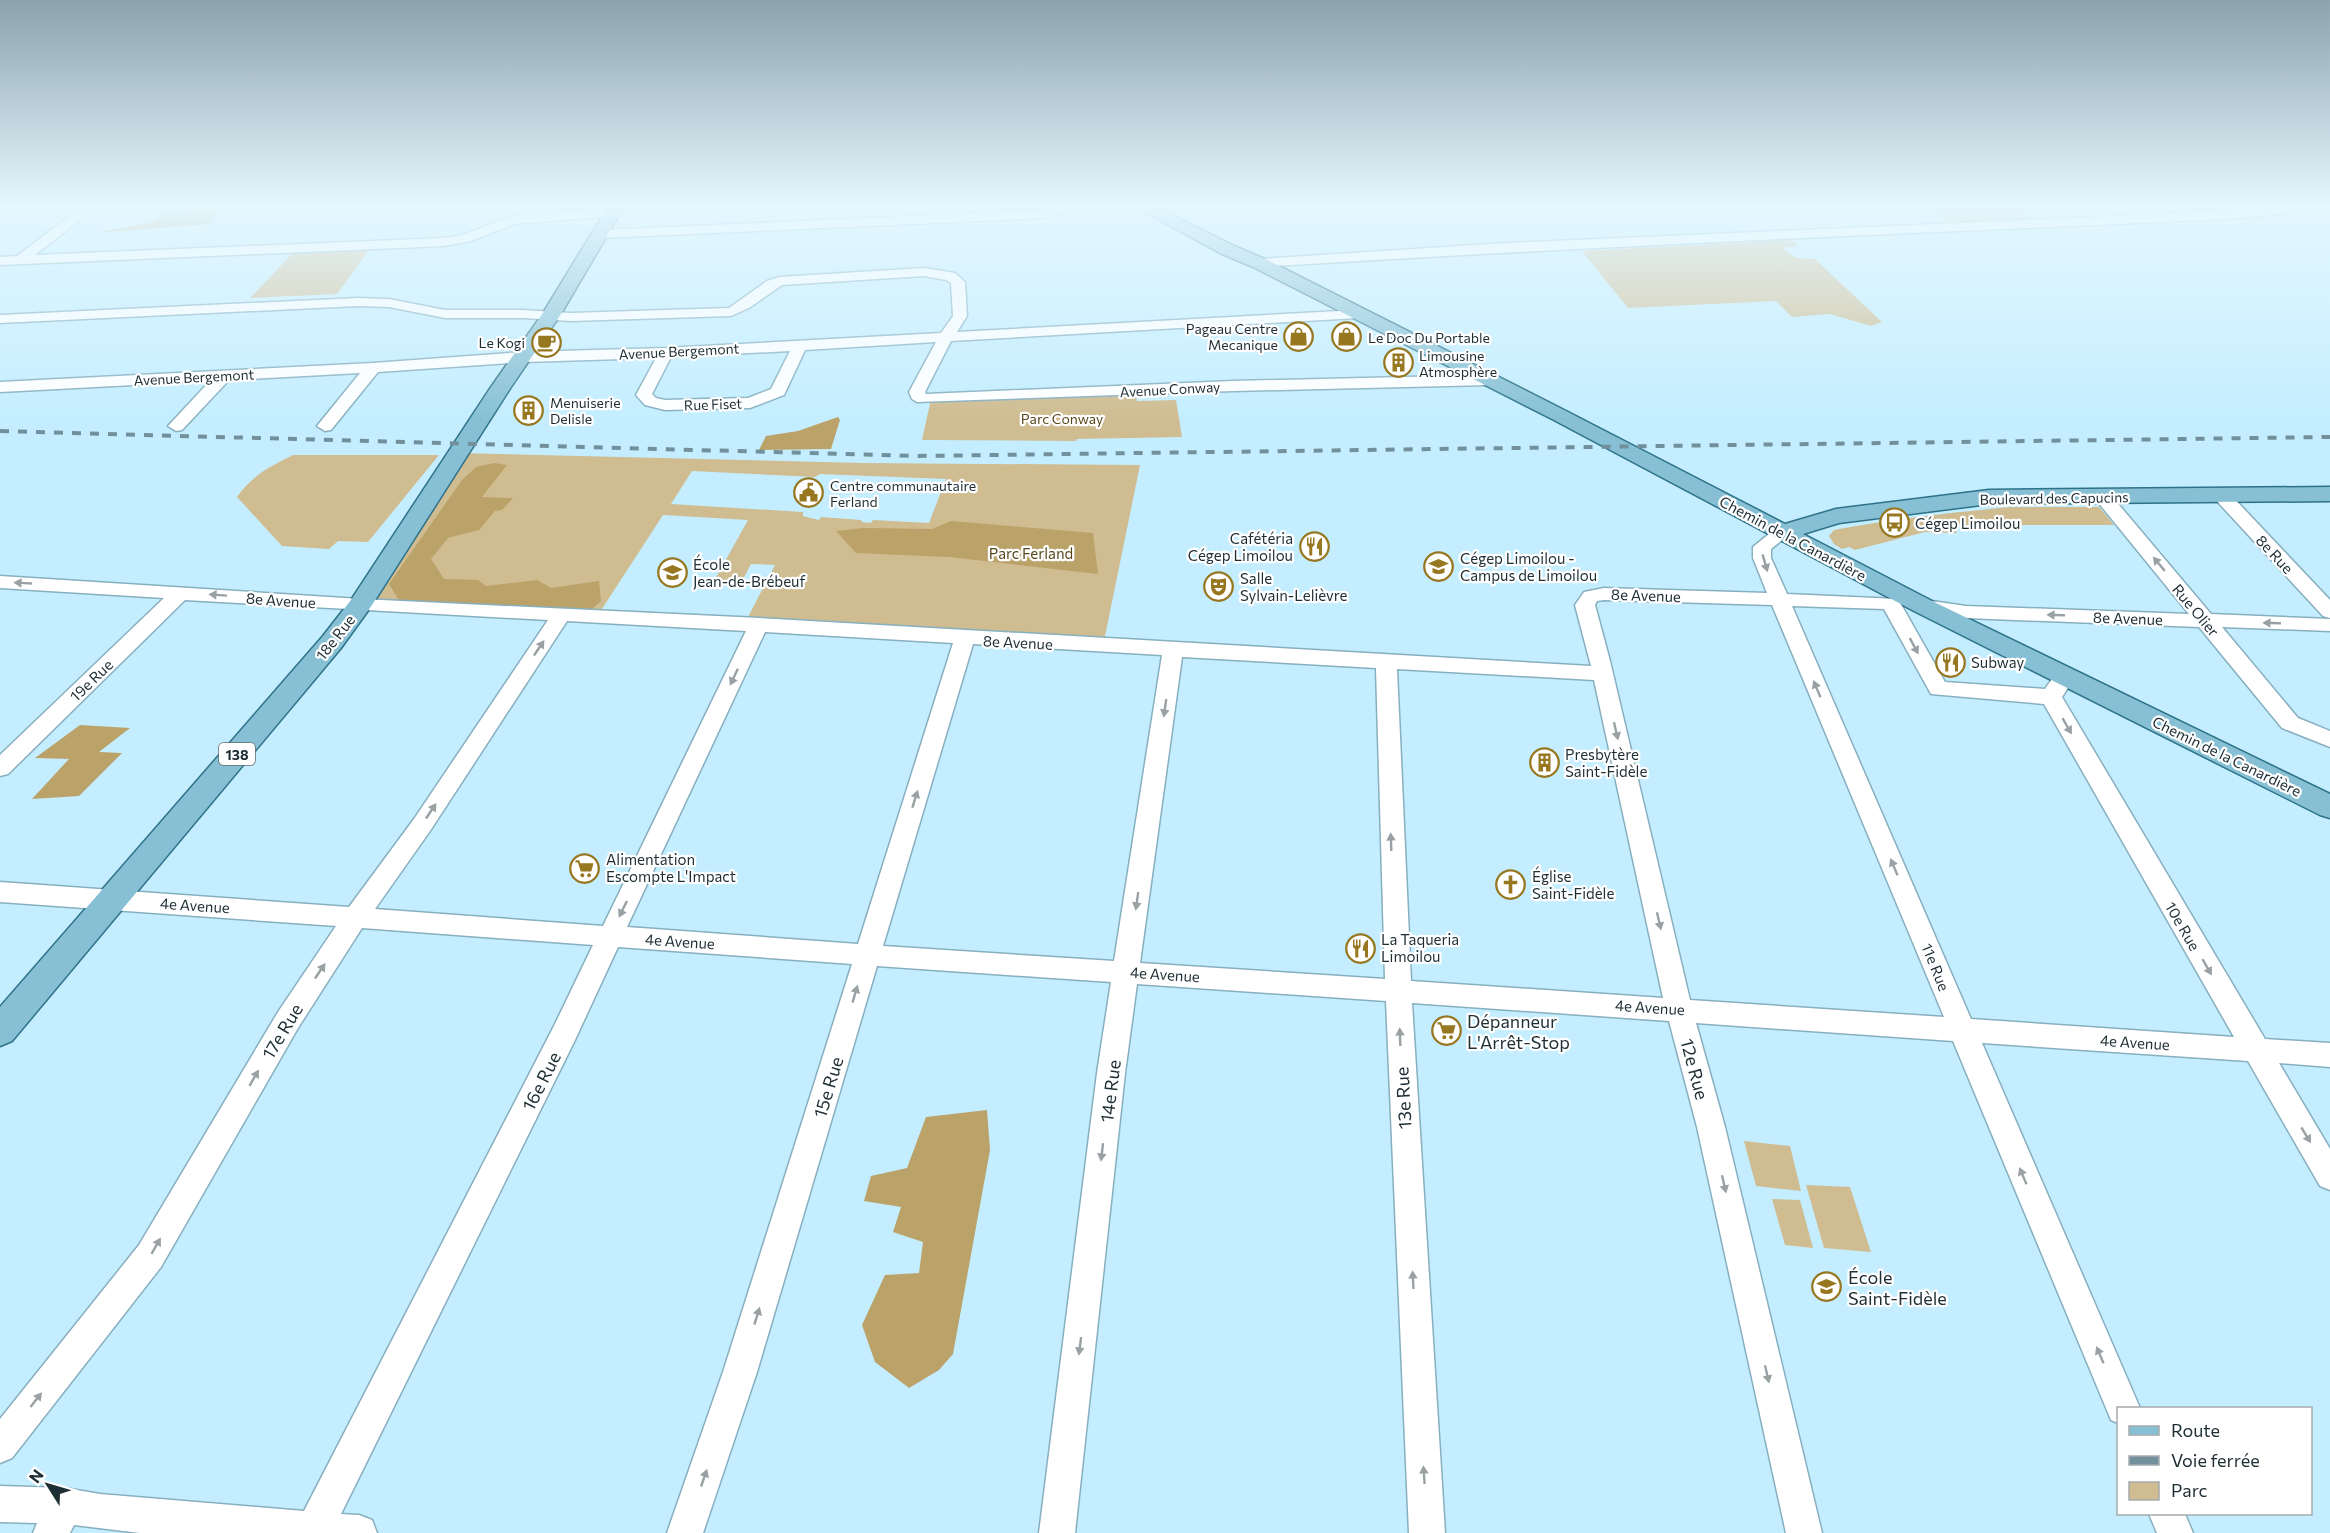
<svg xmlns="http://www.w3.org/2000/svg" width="2330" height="1533" font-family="Commissioner,sans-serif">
<rect width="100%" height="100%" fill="#c4eeff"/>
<g fill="#cfbc91" fill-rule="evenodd">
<polygon points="1926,205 2015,205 2035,219 1949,223"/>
<polygon points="1791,240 1798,246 1782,248 1796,258 1815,259 1882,322 1871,326 1830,314 1792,317 1776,301 1628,308 1582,251"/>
<polygon points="370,249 337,294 250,298 292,254"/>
<polygon points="1135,390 1137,401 1176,400 1182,437 1077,439 1076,441 922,440 931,399"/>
<path d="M 458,453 L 861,463 L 1140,465 L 1103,646 L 745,623 L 775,565 L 751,564 L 741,583 L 714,581 L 748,520 L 663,515 L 598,615 L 360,605 ZM 692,471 L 815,477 L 820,474 L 946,479 L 929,523 L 873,520 L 871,523 L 862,522 L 861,520 L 821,517 L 819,520 L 803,516 L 803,512 L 671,504 Z"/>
<path d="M 293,455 L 439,455 L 368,542 L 338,541 L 329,549 L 282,546 L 237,497 C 251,476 271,466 293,455 Z"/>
<path d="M 2009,507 L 2099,507 L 2114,525 L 1953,525 L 1957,533 L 1925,532 L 1855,550 L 1849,547 L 1842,549 L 1834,544 L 1829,536 L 1834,530 C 1892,519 1950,513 2009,507 Z"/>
<polygon points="1744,1141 1790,1146 1801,1191 1756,1186"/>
<polygon points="1806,1185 1850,1187 1871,1252 1824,1248"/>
<polygon points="1772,1199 1800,1200 1813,1248 1785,1245"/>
</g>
<g fill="#baa269">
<polygon points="202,205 224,205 209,224 95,233 150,223 164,213 189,211"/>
<polygon points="838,417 840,420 831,449 759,450 766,436 798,431"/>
<polygon points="494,463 507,465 482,497 513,498 502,510 495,511 479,530 448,538 431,559 444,579 478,580 486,586 537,580 551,588 599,581 601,601 592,609 573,611 400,602 389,584 462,480 476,467"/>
<polygon points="951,521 1093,533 1098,574 949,557 856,553 836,531 864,528 932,529"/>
<polygon points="80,725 130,728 99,752 122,753 79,796 32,799 69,759 35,758"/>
<polygon points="987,1110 990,1150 953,1354 939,1370 909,1388 875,1362 862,1325 885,1275 919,1273 923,1242 893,1232 901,1207 864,1201 871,1176 907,1168 926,1117"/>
</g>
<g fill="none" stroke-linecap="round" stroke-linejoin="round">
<defs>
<g id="minor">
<polygon points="84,205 99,205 35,255 444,238 463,235 512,216 612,208 618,212 612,216 514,224 471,241 444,246 0,265 0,257 17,256"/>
<polygon points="1065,205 1090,205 1044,218 601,238 594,234 601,230 1044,210"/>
<path d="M 2289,205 L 2315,205 C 2296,219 2153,222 2120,224 C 1833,236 1546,249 1259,267 L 1252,263 L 1259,259 L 1507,243 L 2161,214 Z"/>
<path d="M 924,268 L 955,273 L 965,282 L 967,316 L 957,332 L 1358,310 L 1365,314 L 1358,318 L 951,341 L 925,392 L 926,394 L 1233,381 L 1489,375 L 1497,380 L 1489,385 L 1233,391 L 917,402 L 912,399 L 909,392 L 936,342 L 805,350 L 784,395 L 750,408 L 665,410 L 645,405 L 636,395 L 656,358 L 523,362 L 378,372 L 331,430 L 325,431 L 317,426 L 360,373 L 229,380 L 182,430 L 176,431 L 168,426 L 210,381 L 0,392 L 0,382 L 373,363 L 523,352 L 666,348 L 941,333 L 953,316 L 951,283 L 946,280 L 924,276 L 782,285 L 749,308 L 731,316 L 571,321 L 523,318 L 445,318 L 389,307 L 358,306 L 0,323 L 0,315 L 358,298 L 389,299 L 445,310 L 523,310 L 571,313 L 729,308 L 767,281 L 779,277 ZM 790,351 L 771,389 L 748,398 L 665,400 L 656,398 L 652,394 L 671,357 Z"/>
<polygon points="2221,490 2227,491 2330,600 2330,618 2323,616 2215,499 2212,495 2215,491"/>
<polygon points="2103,492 2109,493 2211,614 2330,619 2330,631 2222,627 2298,718 2330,731 2330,747 2282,728 2199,627 1966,618 1918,611 1911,609 1908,605 1911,601 1918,599 1966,606 2189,614 2097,501 2094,497 2097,493"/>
<path d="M 1782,527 L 1789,529 L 1791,533 L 1771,549 L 1771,558 L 1787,594 L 1898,599 L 1945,682 L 2045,689 C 2053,678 2057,668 2072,672 L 2075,677 L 2062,697 L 2265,1039 L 2330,1043 L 2330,1067 L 2279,1063 L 2330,1149 L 2330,1190 L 2320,1186 L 2248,1061 L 1982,1043 L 2140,1408 L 2118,1408 L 2118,1423 L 2111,1420 L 1953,1041 L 1696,1023 L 1725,1127 L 1822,1533 L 1786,1533 L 1697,1127 L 1669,1021 L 1412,1003 L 1445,1533 L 1409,1533 L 1386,1001 L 1137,984 L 1125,1073 L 1075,1533 L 1039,1533 L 1097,1073 L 1111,982 L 877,966 L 757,1372 L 703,1533 L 667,1533 L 723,1372 L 852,964 L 618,947 L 575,1040 L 341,1514 L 359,1515 L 372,1520 L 377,1533 L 140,1533 L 74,1525 L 70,1533 L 33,1533 L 37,1523 L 0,1522 L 0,1486 L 65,1488 L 100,1494 L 304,1511 L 555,1024 L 593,945 L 362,928 L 298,1028 L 161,1267 L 12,1458 L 0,1463 L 0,1419 L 139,1245 L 278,1012 L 336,926 L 0,902 L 0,882 L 349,907 L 414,819 L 548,620 L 185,600 L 8,774 L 0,776 L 0,755 L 164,598 L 0,588 L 0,576 L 360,599 L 759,618 L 1591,666 L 1575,605 L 1584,592 L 1604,588 L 1767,593 L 1753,558 L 1753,547 L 1775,529 ZM 1604,600 L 1772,605 L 1944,1017 L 1690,1000 L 1610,661 L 1595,605 L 1597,601 ZM 1792,606 L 1884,609 L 1931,694 L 2044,704 L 2234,1037 L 1971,1019 ZM 567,621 L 746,631 L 603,926 L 375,909 L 430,831 ZM 765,632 L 953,643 L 858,944 L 627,927 ZM 973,644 L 1162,655 L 1114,961 L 883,946 ZM 1182,657 L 1376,668 L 1385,979 L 1140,963 ZM 1397,669 L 1594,680 L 1663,998 L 1411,981 Z"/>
<polygon points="2149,1514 2185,1514 2193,1533 2157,1533"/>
</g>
<g id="major">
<polygon points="609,205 625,205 561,314 511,387 372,605 341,648 12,1041 0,1046 0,1007 323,636 351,600 491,387 543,313"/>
<polygon points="1132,205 1153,205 1232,245 1265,259 1566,411 1785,524 1836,509 1989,490 2330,487 2330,501 1989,504 1839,523 1803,534 1932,601 2330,794 2330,818 2320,815 1914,611 1552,419 1253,267 1220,253"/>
</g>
</defs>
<use href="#minor" stroke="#87afbf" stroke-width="3"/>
<use href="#major" stroke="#2e7289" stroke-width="3"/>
<use href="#minor" fill="#fff" fill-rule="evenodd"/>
<use href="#major" fill="#87c0d4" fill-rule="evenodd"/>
<polyline stroke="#72909b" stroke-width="4" stroke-dasharray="9 9" stroke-linecap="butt" points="0,431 917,456 2330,437"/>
</g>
<defs><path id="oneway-solid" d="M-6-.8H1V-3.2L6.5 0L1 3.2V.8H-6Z" transform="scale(1.5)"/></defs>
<g fill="#99a1a4">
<use href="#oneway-solid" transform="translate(1765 563) rotate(74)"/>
<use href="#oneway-solid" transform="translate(2159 564) rotate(-130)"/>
<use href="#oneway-solid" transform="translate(23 583) rotate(-177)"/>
<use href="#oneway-solid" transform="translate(218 595) rotate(-176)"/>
<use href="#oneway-solid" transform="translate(2056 615) rotate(-178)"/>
<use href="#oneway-solid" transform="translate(2272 623) rotate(-178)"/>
<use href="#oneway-solid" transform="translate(1914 646) rotate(62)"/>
<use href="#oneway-solid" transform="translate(539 648) rotate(-56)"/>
<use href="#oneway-solid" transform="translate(734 677) rotate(115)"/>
<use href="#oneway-solid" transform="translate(1817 689) rotate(-113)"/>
<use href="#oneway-solid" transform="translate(1165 708) rotate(98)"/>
<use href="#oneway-solid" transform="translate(2067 726) rotate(60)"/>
<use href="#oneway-solid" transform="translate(1616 731) rotate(77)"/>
<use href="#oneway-solid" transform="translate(915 799) rotate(-73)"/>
<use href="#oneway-solid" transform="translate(431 811) rotate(-56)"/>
<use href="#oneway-solid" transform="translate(1391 842) rotate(-92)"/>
<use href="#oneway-solid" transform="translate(1894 867) rotate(-113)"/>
<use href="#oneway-solid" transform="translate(1137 901) rotate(98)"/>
<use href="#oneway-solid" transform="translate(623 909) rotate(116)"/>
<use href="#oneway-solid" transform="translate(1659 921) rotate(77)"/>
<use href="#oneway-solid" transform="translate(2207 967) rotate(60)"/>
<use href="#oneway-solid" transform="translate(320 971) rotate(-56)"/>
<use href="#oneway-solid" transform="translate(855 994) rotate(-74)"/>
<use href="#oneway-solid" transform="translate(1400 1037) rotate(-92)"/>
<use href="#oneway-solid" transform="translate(254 1078) rotate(-60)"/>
<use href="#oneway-solid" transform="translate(2306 1135) rotate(59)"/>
<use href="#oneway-solid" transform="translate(1102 1152) rotate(97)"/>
<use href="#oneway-solid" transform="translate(2023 1176) rotate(-113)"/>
<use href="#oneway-solid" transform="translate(1724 1184) rotate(77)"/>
<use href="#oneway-solid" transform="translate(156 1246) rotate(-60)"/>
<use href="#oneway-solid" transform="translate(1413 1280) rotate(-93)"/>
<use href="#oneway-solid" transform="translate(757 1316) rotate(-73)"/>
<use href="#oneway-solid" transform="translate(1080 1346) rotate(97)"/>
<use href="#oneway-solid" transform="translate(2100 1355) rotate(-113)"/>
<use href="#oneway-solid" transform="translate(1767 1374) rotate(77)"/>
<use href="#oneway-solid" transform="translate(36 1400) rotate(-52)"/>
<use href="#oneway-solid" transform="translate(1424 1475) rotate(-94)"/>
<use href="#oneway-solid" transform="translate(704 1478) rotate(-71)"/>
</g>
<linearGradient id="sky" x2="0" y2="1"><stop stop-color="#8da4ad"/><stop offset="0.49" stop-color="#e4f7ff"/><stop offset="1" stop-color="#e4f7ff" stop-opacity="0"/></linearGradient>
<rect width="2330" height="420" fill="url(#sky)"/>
<defs>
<symbol id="shop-ring" viewBox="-11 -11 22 22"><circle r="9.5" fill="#fff" stroke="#977720" stroke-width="1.5"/><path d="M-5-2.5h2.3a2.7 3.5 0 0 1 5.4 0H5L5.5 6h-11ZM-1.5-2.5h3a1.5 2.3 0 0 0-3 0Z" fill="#977720"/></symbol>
<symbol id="cafe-ring" viewBox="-11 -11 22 22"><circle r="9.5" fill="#fff" stroke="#977720" stroke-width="1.5"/><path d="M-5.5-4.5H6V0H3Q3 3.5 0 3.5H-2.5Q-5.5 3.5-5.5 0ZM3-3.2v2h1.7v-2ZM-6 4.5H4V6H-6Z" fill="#977720"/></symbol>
<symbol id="building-ring" viewBox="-11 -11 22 22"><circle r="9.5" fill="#fff" stroke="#977720" stroke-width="1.5"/><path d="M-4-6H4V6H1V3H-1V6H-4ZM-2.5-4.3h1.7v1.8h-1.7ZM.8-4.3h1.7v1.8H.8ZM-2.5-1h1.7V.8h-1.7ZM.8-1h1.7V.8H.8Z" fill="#977720"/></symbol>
<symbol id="civic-ring" viewBox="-11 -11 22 22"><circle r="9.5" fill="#fff" stroke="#977720" stroke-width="1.5"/><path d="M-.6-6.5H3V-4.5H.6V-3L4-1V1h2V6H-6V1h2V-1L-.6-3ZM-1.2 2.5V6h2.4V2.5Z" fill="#977720"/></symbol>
<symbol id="bus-ring" viewBox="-11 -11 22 22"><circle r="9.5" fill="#fff" stroke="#977720" stroke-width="1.5"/><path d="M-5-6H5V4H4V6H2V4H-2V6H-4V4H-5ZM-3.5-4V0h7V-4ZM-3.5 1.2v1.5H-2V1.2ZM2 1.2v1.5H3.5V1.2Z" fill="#977720"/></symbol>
<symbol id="restaurant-ring" viewBox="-11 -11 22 22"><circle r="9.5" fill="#fff" stroke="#977720" stroke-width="1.5"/><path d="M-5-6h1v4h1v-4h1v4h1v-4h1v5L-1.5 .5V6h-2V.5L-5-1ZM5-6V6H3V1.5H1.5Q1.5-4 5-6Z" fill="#977720"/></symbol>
<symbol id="university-ring" viewBox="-11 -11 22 22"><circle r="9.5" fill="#fff" stroke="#977720" stroke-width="1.5"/><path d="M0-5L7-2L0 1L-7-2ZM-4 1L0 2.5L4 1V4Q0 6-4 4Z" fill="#977720"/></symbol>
<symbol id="school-ring" viewBox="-11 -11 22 22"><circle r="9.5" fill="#fff" stroke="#977720" stroke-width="1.5"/><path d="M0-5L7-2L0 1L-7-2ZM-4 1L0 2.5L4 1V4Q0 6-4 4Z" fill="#977720"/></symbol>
<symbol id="theatre-ring" viewBox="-11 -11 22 22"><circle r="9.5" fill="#fff" stroke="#977720" stroke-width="1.5"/><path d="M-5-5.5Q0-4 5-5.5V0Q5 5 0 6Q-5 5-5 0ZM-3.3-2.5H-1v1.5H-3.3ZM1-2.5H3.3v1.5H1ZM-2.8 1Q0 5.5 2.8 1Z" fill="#977720"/></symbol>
<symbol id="supermarket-ring" viewBox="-11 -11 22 22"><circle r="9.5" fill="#fff" stroke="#977720" stroke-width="1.5"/><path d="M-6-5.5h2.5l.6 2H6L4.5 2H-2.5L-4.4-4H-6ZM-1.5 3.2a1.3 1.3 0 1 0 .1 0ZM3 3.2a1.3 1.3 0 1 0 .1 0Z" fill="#977720"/></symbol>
<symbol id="church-ring" viewBox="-11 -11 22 22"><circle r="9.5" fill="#fff" stroke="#977720" stroke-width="1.5"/><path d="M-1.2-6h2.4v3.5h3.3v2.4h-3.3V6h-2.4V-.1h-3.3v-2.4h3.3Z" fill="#977720"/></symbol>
</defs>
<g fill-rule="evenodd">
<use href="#shop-ring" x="1282" y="320" width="33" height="33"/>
<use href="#shop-ring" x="1330" y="320" width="33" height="33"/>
<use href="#cafe-ring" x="530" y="326" width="33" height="33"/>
<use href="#building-ring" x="1382" y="346" width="33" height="33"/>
<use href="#building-ring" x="512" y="394" width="33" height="33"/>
<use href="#civic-ring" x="792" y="476" width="33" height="33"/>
<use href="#bus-ring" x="1878" y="506" width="33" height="33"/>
<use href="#restaurant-ring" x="1298" y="530" width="33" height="33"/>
<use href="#university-ring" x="1422" y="550" width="33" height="33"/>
<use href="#school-ring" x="656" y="556" width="33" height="33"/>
<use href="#theatre-ring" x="1202" y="570" width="33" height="33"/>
<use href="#restaurant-ring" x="1934" y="646" width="33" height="33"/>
<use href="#building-ring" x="1528" y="746" width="33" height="33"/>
<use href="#supermarket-ring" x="568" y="852" width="33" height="33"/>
<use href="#church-ring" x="1494" y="868" width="33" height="33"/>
<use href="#restaurant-ring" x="1344" y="932" width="33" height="33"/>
<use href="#supermarket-ring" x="1430" y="1014" width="33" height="33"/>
<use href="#school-ring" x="1810" y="1270" width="33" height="33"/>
</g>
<g text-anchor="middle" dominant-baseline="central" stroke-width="4.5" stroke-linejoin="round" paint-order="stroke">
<g font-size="14" fill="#1d2e34" stroke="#fff" text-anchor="start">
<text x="1278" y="328" text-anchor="end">Pageau Centre<tspan x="1278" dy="16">Mecanique</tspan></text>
<text x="1368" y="337">Le Doc Du Portable</text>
<text x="525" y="342" text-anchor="end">Le Kogi</text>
<text x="1419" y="355">Limousine<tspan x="1419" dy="16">Atmosphère</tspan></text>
<text x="550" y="402">Menuiserie<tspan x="550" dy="16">Delisle</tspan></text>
<text x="830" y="485">Centre communautaire<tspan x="830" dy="16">Ferland</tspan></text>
</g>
<g font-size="14" fill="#1d2e34" stroke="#fff">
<text transform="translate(679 351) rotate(-3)">Avenue Bergemont</text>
<text transform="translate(194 377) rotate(-3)">Avenue Bergemont</text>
<text transform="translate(1170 389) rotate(-3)">Avenue Conway</text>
<text transform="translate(713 404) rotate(-2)">Rue Fiset</text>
<text transform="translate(2054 498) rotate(-1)">Boulevard des Capucins</text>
</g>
<g font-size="14" fill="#5a481c" stroke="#fff">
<text x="1062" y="418">Parc Conway</text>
</g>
<rect fill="#fff" stroke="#616d71" stroke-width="1.5" x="219" y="743" width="36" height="22" rx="4.5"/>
<g font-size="14" font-weight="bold" fill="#1d2e34">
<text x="237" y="754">138</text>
</g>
<g font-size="15" fill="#1d2e34" stroke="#fff" text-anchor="start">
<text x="1915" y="523">Cégep Limoilou</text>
<text x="1293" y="538" text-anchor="end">Cafétéria<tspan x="1293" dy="17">Cégep Limoilou</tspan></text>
<text x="1460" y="558">Cégep Limoilou -<tspan x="1460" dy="17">Campus de Limoilou</tspan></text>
<text x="693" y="564">École<tspan x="693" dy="17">Jean-de-Brébeuf</tspan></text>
<text x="1240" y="578">Salle<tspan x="1240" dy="17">Sylvain-Lelièvre</tspan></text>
<text x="1971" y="662">Subway</text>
<text x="1565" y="754">Presbytère<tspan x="1565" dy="17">Saint-Fidèle</tspan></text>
<text x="606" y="859">Alimentation<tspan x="606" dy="17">Escompte L'Impact</tspan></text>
<text x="1532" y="876">Église<tspan x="1532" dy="17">Saint-Fidèle</tspan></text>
<text x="1381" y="939">La Taqueria<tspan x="1381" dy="17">Limoilou</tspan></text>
</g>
<g font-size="15" fill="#1d2e34" stroke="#fff">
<text transform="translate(1793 538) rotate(28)">Chemin de la Canardière</text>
<text transform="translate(2275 554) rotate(47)">8e Rue</text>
<text transform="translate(1646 595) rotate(2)">8e Avenue</text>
<text transform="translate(281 600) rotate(4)">8e Avenue</text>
<text transform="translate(2196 610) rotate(50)">Rue Olier</text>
<text transform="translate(2128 618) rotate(2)">8e Avenue</text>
<text transform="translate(335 637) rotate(-52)">18e Rue</text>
<text transform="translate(1018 642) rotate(3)">8e Avenue</text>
<text transform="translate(91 680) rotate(-44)">19e Rue</text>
<text transform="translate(2227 756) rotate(26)">Chemin de la Canardière</text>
<text transform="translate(195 905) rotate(4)">4e Avenue</text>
<text transform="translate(2183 926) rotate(60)">10e Rue</text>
<text transform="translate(680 941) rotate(4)">4e Avenue</text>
<text transform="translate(1936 967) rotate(68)">11e Rue</text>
<text transform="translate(1165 974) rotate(4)">4e Avenue</text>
<text transform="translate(1650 1007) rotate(4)">4e Avenue</text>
<text transform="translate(2135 1042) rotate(4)">4e Avenue</text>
</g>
<g font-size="15" fill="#5a481c" stroke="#fff">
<text x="1031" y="553">Parc Ferland</text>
</g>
<g font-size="18" fill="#1d2e34" stroke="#fff" text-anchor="start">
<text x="1467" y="1021">Dépanneur<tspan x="1467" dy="21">L'Arrêt-Stop</tspan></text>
<text x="1848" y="1277">École<tspan x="1848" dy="21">Saint-Fidèle</tspan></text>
</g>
<g font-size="18" fill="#1d2e34" stroke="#fff">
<text transform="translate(282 1031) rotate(-59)">17e Rue</text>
<text transform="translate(1695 1069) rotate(75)">12e Rue</text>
<text transform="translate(541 1081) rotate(-63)">16e Rue</text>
<text transform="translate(828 1087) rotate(-73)">15e Rue</text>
<text transform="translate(1110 1091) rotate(-83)">14e Rue</text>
<text transform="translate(1403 1098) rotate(-93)">13e Rue</text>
</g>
</g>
<rect x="2117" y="1407" width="195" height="108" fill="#ffffff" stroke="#a5abae" stroke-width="1.5"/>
<rect x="2129" y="1426" width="30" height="9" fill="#87c0d4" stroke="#a5abae" stroke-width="1.5"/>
<text x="2171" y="1437" font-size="18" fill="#1d2e34">Route</text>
<rect x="2129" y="1456" width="30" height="9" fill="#72909b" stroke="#a5abae" stroke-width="1.5"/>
<text x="2171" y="1467" font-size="18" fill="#1d2e34">Voie ferrée</text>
<rect x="2129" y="1482" width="30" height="18" fill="#cfbc91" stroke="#a5abae" stroke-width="1.5"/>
<text x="2171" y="1497" font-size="18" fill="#1d2e34">Parc</text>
<g transform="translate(48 1485) rotate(307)" stroke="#ffffff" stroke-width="4.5" paint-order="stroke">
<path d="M0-4.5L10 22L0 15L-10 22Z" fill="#1d2e34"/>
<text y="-9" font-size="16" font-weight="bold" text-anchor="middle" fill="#1d2e34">N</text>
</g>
</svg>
